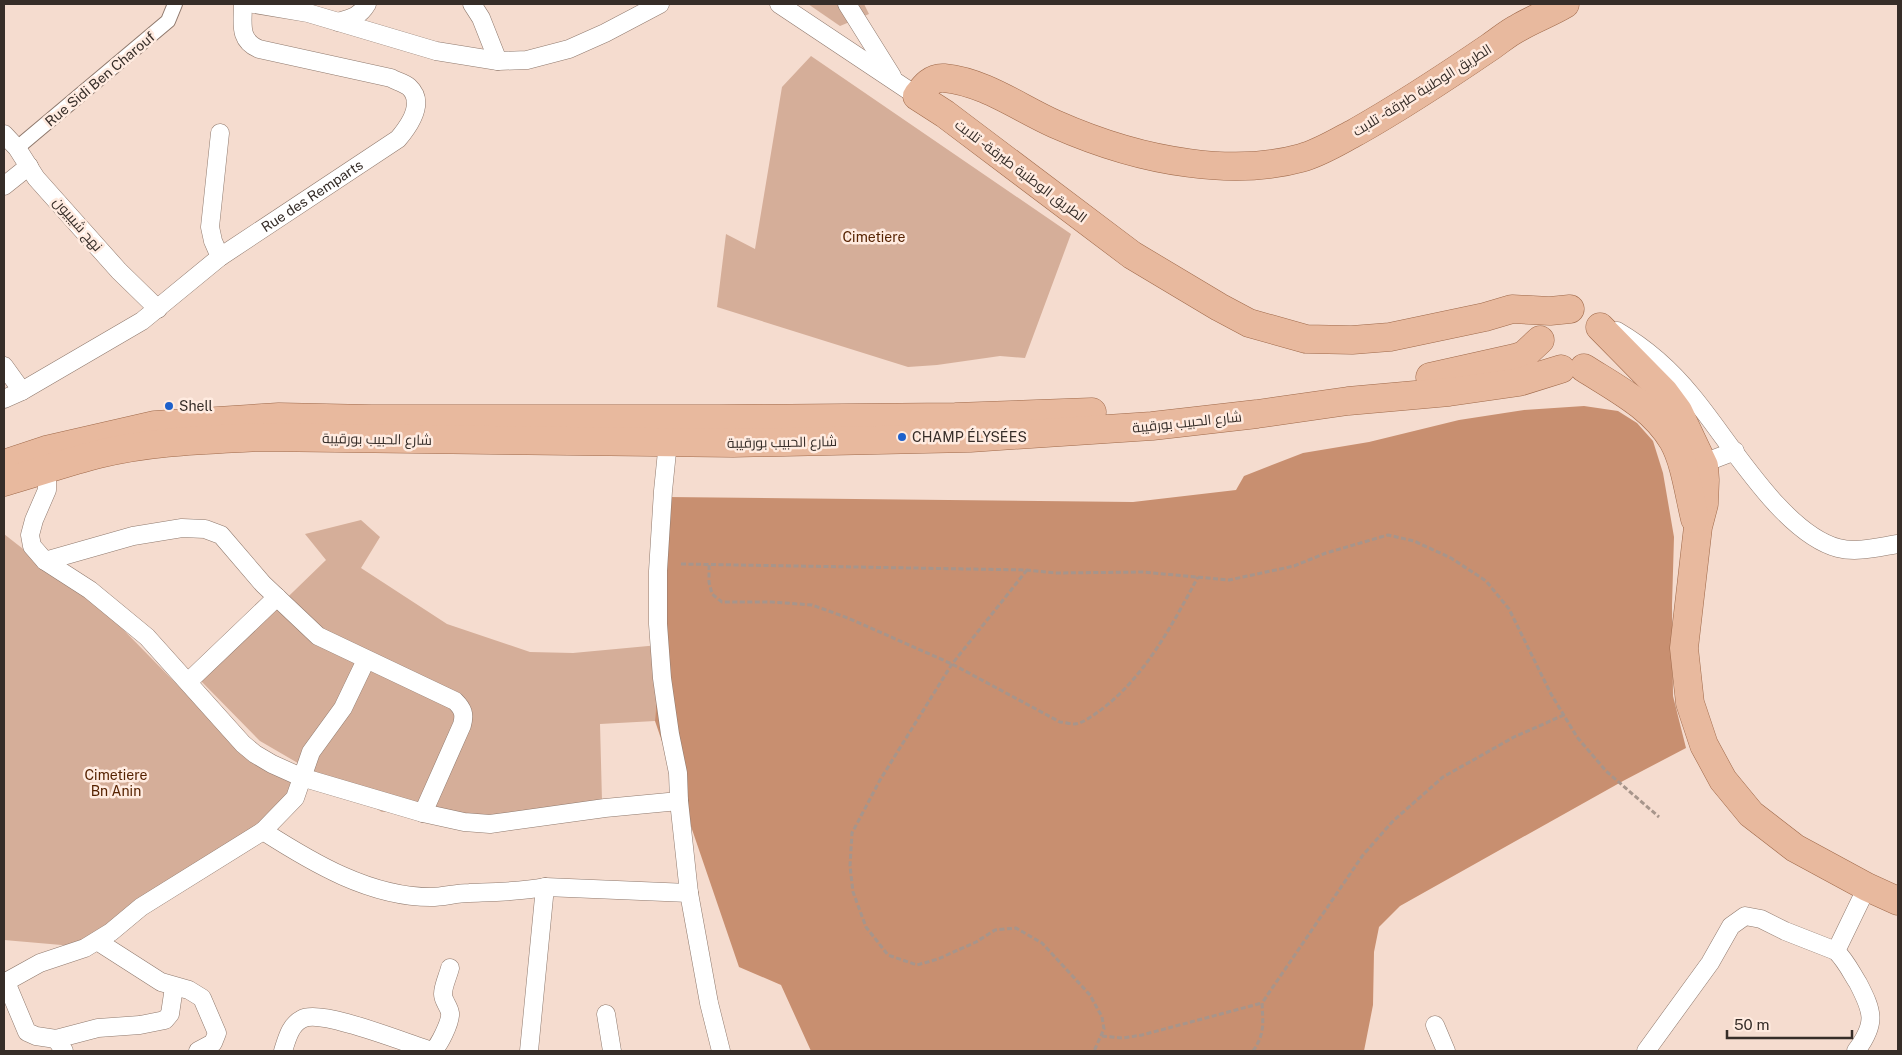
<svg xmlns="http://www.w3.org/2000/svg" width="1902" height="1055" font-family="'Public Sans',Cairo,sans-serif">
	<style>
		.green { fill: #d5ae99 }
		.forest { fill: #c88f70 }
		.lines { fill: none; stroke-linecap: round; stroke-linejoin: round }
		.pedestrian-casing { stroke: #8f796d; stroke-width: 16 }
		.minor-casing { stroke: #8f796d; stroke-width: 19 }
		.primary-casing { stroke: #9f694a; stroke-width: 29 }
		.path { stroke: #a7958b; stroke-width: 3; stroke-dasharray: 5 2.5; stroke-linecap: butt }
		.pedestrian { stroke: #fff; stroke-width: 14 }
		.minor { stroke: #fff; stroke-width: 18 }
		.primary { stroke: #e8b99e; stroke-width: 28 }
		.poi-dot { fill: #1d60cb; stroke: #ffebe0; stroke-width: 2 }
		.labels { text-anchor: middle; stroke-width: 5; stroke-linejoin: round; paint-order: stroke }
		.street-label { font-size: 14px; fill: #362d28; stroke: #ffebe0 }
		.park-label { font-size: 14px; fill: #562200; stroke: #ffebe0 }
		.poi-label { font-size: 14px; fill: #362d28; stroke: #ffebe0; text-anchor: start }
	</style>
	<rect width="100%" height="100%" fill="#f5dccf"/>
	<g class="green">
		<path d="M808,4H864L869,14L840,26Z"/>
		<path d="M811,56L1071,234L1025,358L1000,356L937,365L908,367L717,307L726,234L755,249L782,87Z"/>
		<path d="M361,520L380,537L361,568L447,624L530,652L573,653L659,645L655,721L600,724L602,801L489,819L429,810L382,812L260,741L201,681L326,560L305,534Z"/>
		<path d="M4,534L55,574L108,614L247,756L298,786L269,817L99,932L73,946L4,940Z"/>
	</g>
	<path class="forest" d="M1584,406L1618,411L1637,423L1653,441L1663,473L1674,537L1672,605L1673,696L1686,748L1623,781L1400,906L1379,927L1374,952L1373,1005L1364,1051H811L781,985L739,967L655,721L667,497L1133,502L1236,490L1244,476L1303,453L1369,442L1459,420L1524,410Z"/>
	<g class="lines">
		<g class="pedestrian-casing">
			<path id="pedestrian" d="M17,148L168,21L175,4"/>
		</g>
		<g class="minor-casing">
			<g id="minor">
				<path d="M254,4L308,13L436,51L498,61L527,60L569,49L605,33L660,4"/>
				<path d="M472,4L481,18L498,61"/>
				<path d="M779,4L917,96"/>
				<path d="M847,4L892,76"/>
				<path d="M338,22C352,18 360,16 367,4"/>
				<path d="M4,134L17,148L36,178L119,271L158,309"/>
				<path d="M4,186L29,166"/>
				<path d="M220,257L213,241L210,227L220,133"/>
				<path d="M1617,331C1646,348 1671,370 1692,396C1729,440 1782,533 1838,548C1857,553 1879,547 1898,544"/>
				<path d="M4,366L22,391"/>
				<path id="s1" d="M4,399L22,391L142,321L220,257L398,139C409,126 426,103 409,87C404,83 396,81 391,78L259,49C238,40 243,23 243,4"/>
				<path d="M47,461V490L34,520L30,535L32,546L45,561L90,590L147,637L243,744L255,754L272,764L301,777L423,813L464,822L490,824L605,808L679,801L678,773L670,734L662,678L658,624V571L663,491L669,432"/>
				<path d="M1704,466L1714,459L1735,451"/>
				<path d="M45,561L133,536L182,528L205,529L221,535L263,584L318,636L455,701C463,709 465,714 462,725L423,813"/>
				<path d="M366,660L343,708L311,752L295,798L263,831C313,863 370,897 431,897C444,897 456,893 469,893C494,892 520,892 545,887L689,893L709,1003L721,1051"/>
				<path d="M188,682L277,597"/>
				<path d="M679,801L689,893"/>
				<path d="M97,941L161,982L189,990L202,998L217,1033L213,1043L198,1051"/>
				<path d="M6,982L27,1032L36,1036L56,1039"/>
				<path d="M4,983L40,963L85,948L111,932L141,907L263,831"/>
				<path d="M606,1014L612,1051"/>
				<path d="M1435,1025L1446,1051"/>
				<path d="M64,1051L56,1039L98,1028L140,1025L165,1020L170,1014L174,987"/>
				<path d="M283,1051C287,1039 290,1025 302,1019C321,1008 408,1044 432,1051"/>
				<path d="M432,1051C439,1047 451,1021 450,1013C449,1006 443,1001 443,994C443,986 448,976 450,968"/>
				<path d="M529,1051L545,887"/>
				<path d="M1646,1051L1710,963L1731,926L1745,916L1761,919L1785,931L1836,951"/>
				<path d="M1856,1051C1877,1023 1873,1012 1858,983C1851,972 1846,961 1836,951L1867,887"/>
			</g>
		</g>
		<g class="primary-casing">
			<g id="primary">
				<path d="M1565,4C1550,13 1533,19 1518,28C1508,33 1499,41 1490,47C1446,77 1402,106 1356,132C1339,141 1320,153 1301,158C1265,168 1226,168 1189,163C1142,157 1098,143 1055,124C1019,108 985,82 944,78C931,77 924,87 917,96L945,114L1132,255L1219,307L1249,323L1306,339L1352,340L1390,337L1485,317L1512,309L1550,311L1570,309"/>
				<path d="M1600,327L1664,392L1678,411L1704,466L1705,480L1704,504L1698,527L1684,648L1690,703L1704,745L1723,780L1751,814L1795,848L1867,887L1898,901"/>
				<path d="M1584,368C1617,389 1653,407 1673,441C1685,462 1689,495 1695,519"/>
				<path d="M1430,377L1515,358L1524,355L1540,340"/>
				<path d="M4,464L46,450L155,425L279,417L371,419H719L955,417L1092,412"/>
				<path d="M4,482C36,473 67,462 99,454C151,441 206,440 260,437L733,443L970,438L1152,426L1257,414L1348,401L1449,392L1519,382L1561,369"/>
			</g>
		</g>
		<g class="path">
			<path d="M681,564L1027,570L1057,573L1142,572L1229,580L1294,566L1326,553L1388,535L1414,541L1451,558L1486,581L1509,609L1551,694L1577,737L1606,771L1659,817"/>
			<path d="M709,565V582L712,594L722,602H772L812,605L848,618L952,664L1060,722C1064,722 1070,724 1075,724C1083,723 1092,716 1098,712C1144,679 1172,625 1198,577"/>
			<path d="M1027,570L952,664L880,780L852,833L850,866L853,892L866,927L888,955L917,965L938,959L976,942L995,930L1016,928L1042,943L1090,995L1102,1017L1104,1029L1094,1051"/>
			<path d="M1102,1036L1123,1038L1142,1035L1262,1003"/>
			<path d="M1253,1051C1265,1034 1263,1023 1262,1003L1363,855L1393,821L1443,777L1514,737L1564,715"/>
		</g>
		<use href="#pedestrian" class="pedestrian"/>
		<use href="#minor" class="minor"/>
		<use href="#primary" class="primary"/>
	</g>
	<g class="poi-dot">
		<circle cx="169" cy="406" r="5"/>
		<circle cx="902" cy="437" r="5"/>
	</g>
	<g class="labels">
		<g class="street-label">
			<text transform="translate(100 79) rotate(-40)" y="5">Rue Sidi Ben Charouf</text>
			<text transform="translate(1422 90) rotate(-32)" y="5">الطريق الوطنية طبرقة - تلابت</text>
			<text transform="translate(1021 171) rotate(37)" y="5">الطريق الوطنية طبرقة - تلابت</text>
			<text dy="5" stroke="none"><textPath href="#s1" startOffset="370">Rue des Remparts</textPath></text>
			<text transform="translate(78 224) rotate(49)" y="5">نهج شيبيون</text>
			<text transform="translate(1187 422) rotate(-6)" y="5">شارع الحبيب بورقيبة</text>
			<text transform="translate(377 439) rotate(1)" y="5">شارع الحبيب بورقيبة</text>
			<text transform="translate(782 442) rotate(-1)" y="5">شارع الحبيب بورقيبة</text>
		</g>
		<g class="park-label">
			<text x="874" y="242">Cimetiere</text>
			<text x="116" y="780">Cimetiere<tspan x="116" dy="16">Bn Anin</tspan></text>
		</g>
		<g class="poi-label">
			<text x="179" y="411">Shell</text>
			<text x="912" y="442">CHAMP ÉLYSÉES</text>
		</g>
	</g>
	<rect width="1902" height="1055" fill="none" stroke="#362d28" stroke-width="10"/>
	<path d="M1727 1030v8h125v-8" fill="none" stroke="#362d28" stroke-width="2.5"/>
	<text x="1734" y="1030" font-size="15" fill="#362d28" stroke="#ffebe0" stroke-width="4" paint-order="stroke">50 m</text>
</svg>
